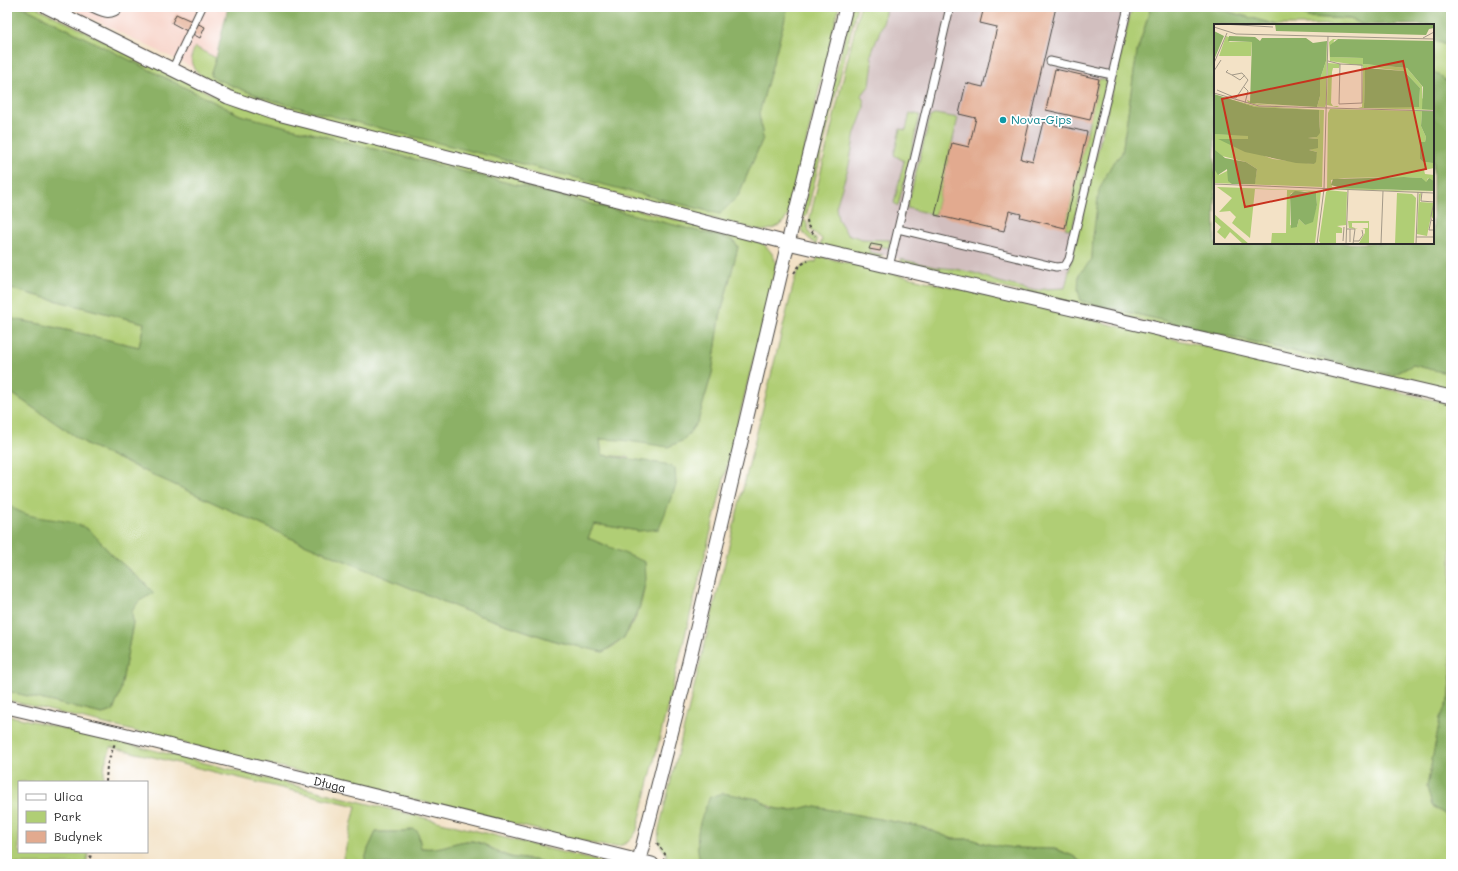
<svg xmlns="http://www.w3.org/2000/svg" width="1458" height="871" font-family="Mali,sans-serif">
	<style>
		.built { fill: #f7d1c6 }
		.industrial { fill: #d2bfbf }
		.green { fill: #b0ce75; stroke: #6e7c50 }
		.forest { fill: #8cb166; stroke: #5c6e48 }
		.building { fill: #e2aa8f }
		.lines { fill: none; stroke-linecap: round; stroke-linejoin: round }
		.lane-casing { stroke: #494642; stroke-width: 9 }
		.street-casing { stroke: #494642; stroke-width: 15 }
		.path { stroke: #494642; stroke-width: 2; stroke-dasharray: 3 3; stroke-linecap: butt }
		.lane { stroke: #fff; stroke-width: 7 }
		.street { stroke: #fff; stroke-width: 13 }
		.culture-dot { fill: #0f9aa8; stroke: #fff; stroke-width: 1.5 }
		.labels { text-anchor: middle; stroke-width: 3.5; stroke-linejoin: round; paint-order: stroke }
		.culture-label { font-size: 12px; fill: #0d838f; stroke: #fff; text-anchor: start }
		.street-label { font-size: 12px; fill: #2b2b2b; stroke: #fff }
		.inset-road { fill: none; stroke: #a39988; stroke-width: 1 }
		.view { fill: #c8321e; fill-opacity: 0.15; stroke: #c8321e; stroke-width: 2 }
		.inset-edge { fill: none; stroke: #2b2b2b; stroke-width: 2 }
	</style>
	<rect width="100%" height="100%" fill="#fff"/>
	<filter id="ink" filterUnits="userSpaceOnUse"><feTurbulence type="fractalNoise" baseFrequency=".025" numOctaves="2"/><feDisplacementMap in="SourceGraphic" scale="8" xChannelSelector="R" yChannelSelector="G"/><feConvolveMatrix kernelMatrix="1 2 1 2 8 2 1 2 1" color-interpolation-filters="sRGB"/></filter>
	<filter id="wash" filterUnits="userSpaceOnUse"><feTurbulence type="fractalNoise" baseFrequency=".012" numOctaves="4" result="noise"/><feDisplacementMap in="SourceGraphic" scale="16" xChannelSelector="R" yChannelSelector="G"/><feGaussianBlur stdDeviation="0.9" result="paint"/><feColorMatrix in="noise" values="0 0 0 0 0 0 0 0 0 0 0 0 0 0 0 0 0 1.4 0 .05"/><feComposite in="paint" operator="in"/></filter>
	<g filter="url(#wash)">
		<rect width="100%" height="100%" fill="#f3e2c6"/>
		<path class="built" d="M68,7H227L210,76Z"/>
		<path class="industrial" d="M872,7H1134L1066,298L844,246L822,215Z"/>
		<g class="green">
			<path d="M23,7H36L219,98L762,243C770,250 776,256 776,268L637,830C628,849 613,848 595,844L7,700V691L102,714L113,711L120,693L133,623L132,611L147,585L111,554L94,535L80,525L32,517L13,509L7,503V390L88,445L297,541L466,611L555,641L603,652C610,648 620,643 624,637C640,617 647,588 645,563L588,538L594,524L639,531L629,457L601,455L600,439L684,440L698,421L712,373L720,317L738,247L733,240L240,115Z"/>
			<path d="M788,7H839L789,213C783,226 775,229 762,231L308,117L231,93L200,78L201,75C190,67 189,59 195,47L216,58L210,76L258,96L720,214L738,196L763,138L759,114Z"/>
			<path d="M852,7H857L806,217L801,216Z"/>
			<path d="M860,7H886L884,20L871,55L873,63L870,85L861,96L864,101V109L855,133L849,165L836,207L838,219L847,234L862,239L890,240L889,248L871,244L869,252L883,255L879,258L820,246L822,239L812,231L809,222Z"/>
			<path d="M1132,7H1151L1137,52L1122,153L1111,166L1097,217L1093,237L1092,260L1079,274L1081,301L1393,375L1413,365L1451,374V394L903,264L900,259L935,267L956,269L978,274L995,281L1036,291L1044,289L1065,288Z"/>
			<path d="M1211,7H1293L1307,17L1350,19L1363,25H1277Z"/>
			<path d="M1433,40L1451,47V90L1445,80L1433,71Z"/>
			<path d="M1099,79L1107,81L1072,230L1065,228Z"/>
			<path d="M910,113L920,115L898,206L894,203L904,161L894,155L900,129L906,130Z"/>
			<path d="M936,114L958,118L935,215L907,208L930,117Z"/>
			<path d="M800,219L806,221L810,234L817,240L816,245L803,233Z"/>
			<path d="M818,256L1451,404V675L1450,696L1440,719L1427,787L1432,806L1451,818V864H1088L1081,862L1073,856L1055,849L1014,848L987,844L971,839H953L922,827L810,806C789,812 777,812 758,799L699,858L713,864H678L665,861L667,854C658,845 657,838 660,825L795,278C799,267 804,263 816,262Z"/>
			<path d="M7,288L144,323L139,347L40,324L7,318Z"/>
			<path d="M7,715L141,747L609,864H547C535,858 524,860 511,857C495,853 483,839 466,841C447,844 442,850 421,848L418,832L413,829L404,832H376L368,849L364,864H342L356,806L111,747L105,763L103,782H19V852H89L86,864H7Z"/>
		</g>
		<g class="forest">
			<path d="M7,7H23L240,115L733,240L738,247L720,317L712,373L698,421L684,440L668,447L621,440L600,439L602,455L665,464L675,468L676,485L659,529L639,531L594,524L588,538L645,562L646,579L639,609L624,638L603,652L555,641L466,611L297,541L88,445L7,390V318L40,324L139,347L144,323L7,288Z"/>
			<path d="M228,7H788L759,114L763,138L738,196L720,214L296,107C266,99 238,89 210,76L216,58Z"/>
			<path d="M1151,7H1211L1277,25H1215V243H1433V71L1445,80L1451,90V374L1413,365L1393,375L1081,301L1078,290L1079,274L1092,259L1093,237L1099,190L1111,166L1122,153L1137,52Z"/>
			<path d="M1293,7H1451V47L1433,40V25H1363L1350,19L1307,17Z"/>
			<path d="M7,503C27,522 55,516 79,525C92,529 102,544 111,554C125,567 141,579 154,593L139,601L132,611L133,623L120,693L113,711L102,714L7,691Z"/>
			<path d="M1451,675V818L1432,806L1427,787L1440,719L1450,696Z"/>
			<path d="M722,793L759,799L771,808L792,811L810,806L922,827L953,839H971L987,844L1014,848L1055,849L1073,856L1081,862L1088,864H713L699,858C695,832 699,822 710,797Z"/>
			<path d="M413,829L418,832L421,848C442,850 449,843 467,841C483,840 495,853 510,857C523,860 535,858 547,864H364L368,849L376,832H404Z"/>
		</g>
		<g id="blocks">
			<g class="building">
				<path d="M984,7H1056L1021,159L1033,162L1043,122L1087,132L1065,228L1020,217L1021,214L1009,211L1004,231L935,215L952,143L969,147L976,118L959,114L966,83L983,87L997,27L980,23Z"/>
				<path d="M176,14L205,27L200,38L172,23Z"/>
				<path d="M1055,69L1099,79L1090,120L1046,110Z"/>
				<path d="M871,244L882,246L880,251L869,249Z"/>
			</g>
		</g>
	</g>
	<g filter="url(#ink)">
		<use href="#blocks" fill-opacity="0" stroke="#494642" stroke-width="1"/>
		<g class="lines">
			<g class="lane-casing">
				<g id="lane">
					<path d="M90,7C103,13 110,18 121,7"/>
					<path d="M1050,61L1112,75"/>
					<path d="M172,70L202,7"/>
					<path d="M898,229L1056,267L1065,266L1069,259L1128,7"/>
					<path d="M889,267L950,7"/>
				</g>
			</g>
			<g class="street-casing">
				<g id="street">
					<path d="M47,7L228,97L274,113L788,243L1451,397"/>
					<path id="s1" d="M7,707L119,733L652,864"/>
					<path d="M638,864L683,687L788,243L846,7"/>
				</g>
			</g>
			<g class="path">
				<path d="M807,220L808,226L815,236"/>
				<path d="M794,273L800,265L808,261"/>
				<path d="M106,782L107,765L115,743"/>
				<path d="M657,843L665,854L664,861"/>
				<path d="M88,864L92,852"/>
			</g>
			<use href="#lane" class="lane"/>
			<use href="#street" class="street"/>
		</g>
	</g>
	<circle class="culture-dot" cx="1003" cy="120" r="4"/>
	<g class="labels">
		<g class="culture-label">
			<text x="1011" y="124">Nova-Gips</text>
		</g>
		<g class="street-label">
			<text dy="4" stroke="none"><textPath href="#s1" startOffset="332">Długa</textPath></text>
		</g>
	</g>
	<g transform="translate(1214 24)">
		<rect width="220" height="220" fill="#f3e2c6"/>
		<path d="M12,12L17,14L15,18H38L37,32H5ZM119,15H124L120,16L117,33L149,34V40L193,44L208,62V74L220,86L144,84L148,83L149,42L116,37L115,18ZM153,43L190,47L206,64L205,83L150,79L151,52ZM113,17L112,80L111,83L45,81L34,79L33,76L43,80L103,83L106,72V55L112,37ZM114,39L126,40L125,44H119L118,48L117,79L119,82H125L123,83L113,81ZM3,72L42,82L110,86L108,163L0,159V145L5,151L15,146L14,157L41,158L43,145L32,138L8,132L0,125V110L34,111V115H5L59,135L100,140L103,128L95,126L101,124L104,115L94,114L103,113L106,103L105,86L41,83ZM116,85L208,87L207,102L212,113L211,118H206V135L209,138L220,139V144L210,146L211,150L220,151V157L214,154L212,159L208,154L190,153L130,154L117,156L118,163L220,168L113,165L114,89ZM3,163L107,167L101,220H57L58,209H72L73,166L41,165L36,214L18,199L22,193L16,187L5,188L18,174ZM90,167L102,169L103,181L99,193L91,201L85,195L83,203L76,201V171L77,169ZM114,166L133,168L132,201L123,202L128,204V209H122V219L127,220H107L105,217L112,168ZM183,169L198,170L202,174L200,220H181ZM207,169L206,178L220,179V196L217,192L213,212L203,210L205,170ZM0,190L35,220H29L16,208L11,215L3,208L7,203L0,197ZM134,197H155V220H140L145,219L151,209V205L148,204H154V199H138V203L144,205L135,204Z" fill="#b0ce75" fill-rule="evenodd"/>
		<path d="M61,0H220V4L215,5L212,11L62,7ZM0,7L10,12L0,36ZM15,12L41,13L46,17L48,14H92L99,19L113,17L112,37L106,55V72L103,83L36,79L38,18L14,17ZM124,15L220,17V86L208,85L209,63L193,44L149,40V34L116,33V21ZM151,44L190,47L206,64L205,83L150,84ZM0,70L41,83L105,86L106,109L103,113L94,114L104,115V124L95,126L103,128L102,138L100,140L82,139L31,128L4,115H34V112L0,110ZM208,87H220L219,139L209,138L206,135V118H211L212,113L207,102ZM0,125L11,134L32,138L43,145L41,160H18L14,157L13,145L4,151L0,145ZM190,153L208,154L212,158L215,154L220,157V167L127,164L117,161L119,155ZM81,167L102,169L103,181L99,198L91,201L85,195L83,203L77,204L76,171Z" fill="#8cb166"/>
		<path class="inset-road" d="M8,0L59,3M0,3L22,10L220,15M209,14L220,8M114,37L126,40L125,80M0,39L13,9M0,47L7,36M18,51L26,56L31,51M30,63L34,67L31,79M3,66L22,74L34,56L28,49L18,51L12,48L14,46M0,69L45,82L220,87M125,80L148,79V41L126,40M0,160L220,169M208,168L207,177L220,178M220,178L217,192V196L220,197M217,196L215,206H220M133,205H141L139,220M202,213H220M129,217L130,203M140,217H145L149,211L148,206M136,218V205M103,220L110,165L114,12M132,220L134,166M167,220L169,167M202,220L204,168"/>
		<path class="view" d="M189,37L212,145L31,183L8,75Z"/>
		<rect width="220" height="220" class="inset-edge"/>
	</g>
	<rect width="1458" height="871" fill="none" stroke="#fff" stroke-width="24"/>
	<rect x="18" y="781" width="130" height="72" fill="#ffffff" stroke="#aaaaaa"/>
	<rect x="26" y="794" width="20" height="6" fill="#ffffff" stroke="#aaaaaa"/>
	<text x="54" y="801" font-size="12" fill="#2b2b2b">Ulica</text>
	<rect x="26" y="811" width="20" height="12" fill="#b0ce75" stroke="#aaaaaa"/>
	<text x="54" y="821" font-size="12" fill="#2b2b2b">Park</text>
	<rect x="26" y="831" width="20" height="12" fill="#e2aa8f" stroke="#aaaaaa"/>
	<text x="54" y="841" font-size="12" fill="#2b2b2b">Budynek</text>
</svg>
